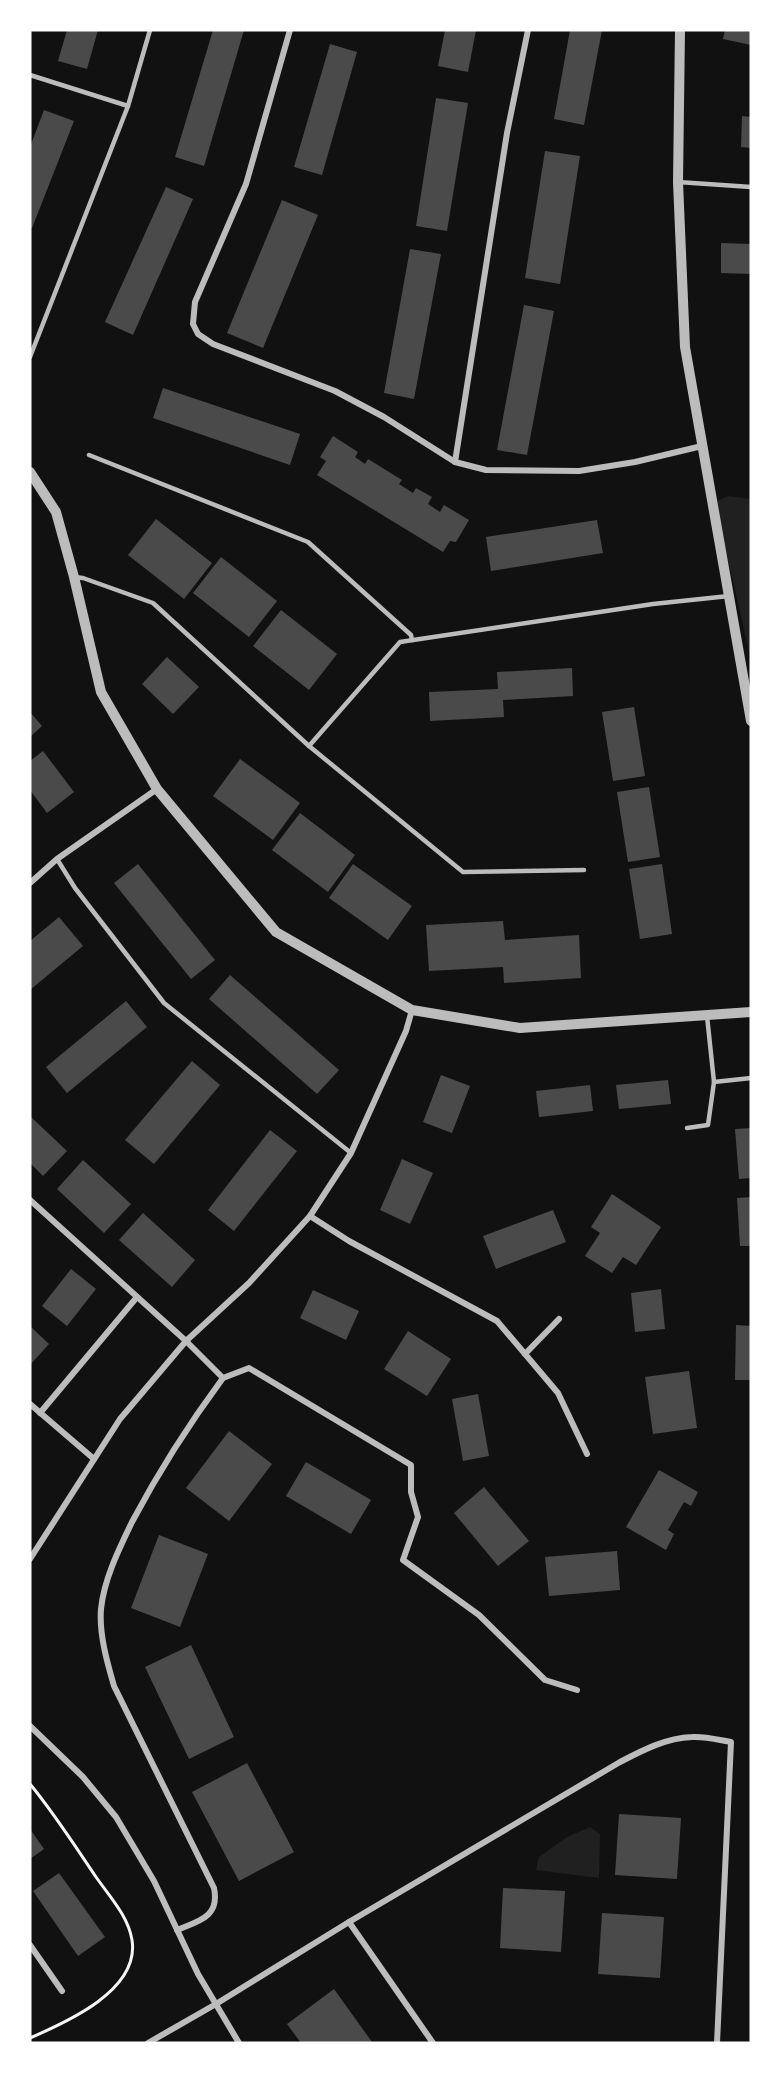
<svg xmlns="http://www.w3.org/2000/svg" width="781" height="2073" font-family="'DejaVu Sans',sans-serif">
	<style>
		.green { fill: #202020 }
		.building { fill: #4a4a4a }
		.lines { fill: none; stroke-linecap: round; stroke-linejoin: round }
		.path { stroke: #f5f5f5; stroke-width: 3 }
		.service { stroke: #bcbcbc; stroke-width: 4.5 }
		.minor { stroke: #bcbcbc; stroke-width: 6 }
		.tertiary { stroke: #bcbcbc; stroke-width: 10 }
	</style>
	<rect width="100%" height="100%" fill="#111"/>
	<g class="green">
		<path d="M728,496L751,499V660L715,502Z"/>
		<path d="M590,1827L600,1834L599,1878L536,1870L539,1857L567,1837Z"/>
	</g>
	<g class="building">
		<path d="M67,30H98L87,69L58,61Z"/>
		<path d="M213,30H244L204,166L175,157Z"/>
		<path d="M445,30H476L468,72L438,66Z"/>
		<path d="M570,30H602L584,125L554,119Z"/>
		<path d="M725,30H751V45L723,39Z"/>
		<path d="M330,44L357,52L322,175L294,167Z"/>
		<path d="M436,98L468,103L447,231L416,226Z"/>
		<path d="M44,110L74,121L32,228H30V147Z"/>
		<path d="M742,116L751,117V148L741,147Z"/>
		<path d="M545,151L580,156L560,284L525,278Z"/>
		<path d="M166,187L193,199L133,335L105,322Z"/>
		<path d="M282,200L318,215L263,348L227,333Z"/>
		<path d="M721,243L751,244V274L721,273Z"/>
		<path d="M410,249L441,254L414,399L384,393Z"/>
		<path d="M524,305L554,311L527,455L497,450Z"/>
		<path d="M163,388L300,434L290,465L153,418Z"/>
		<path d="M333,436L358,452L355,457L365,464L368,459L402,480L399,484L413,493L416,488L432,497L428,504L440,512L444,505L469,520L456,542L450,541L443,552L317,475L326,461L320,457Z"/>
		<path d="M156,519L212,563L184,599L128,555Z"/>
		<path d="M597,520L603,553L491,571L486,537Z"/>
		<path d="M221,557L277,601L249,637L193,593Z"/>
		<path d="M281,610L337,654L309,690L253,646Z"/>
		<path d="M167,657L199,687L173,714L142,684Z"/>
		<path d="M572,668L573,696L503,700L504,717L430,721L429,692L498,689L497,672Z"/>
		<path d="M634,707L645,776L613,781L602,712Z"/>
		<path d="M30,712L42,726L30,737Z"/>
		<path d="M43,751L74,792L47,813L30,790V761Z"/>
		<path d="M240,759L300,803L273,840L213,796Z"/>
		<path d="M649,787L660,857L628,862L617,792Z"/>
		<path d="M300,813L355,855L328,892L272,850Z"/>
		<path d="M138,864L215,960L191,979L114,883Z"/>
		<path d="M353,864L412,906L388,940L329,898Z"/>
		<path d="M662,864L672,934L640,939L629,869Z"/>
		<path d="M59,917L83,946L30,990V941Z"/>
		<path d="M503,921L505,940L579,935L581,978L504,983L503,967L429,971L426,925Z"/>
		<path d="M230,975L339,1070L317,1094L209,999Z"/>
		<path d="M126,1001L147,1027L67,1093L46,1067Z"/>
		<path d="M192,1061L220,1085L154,1164L125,1140Z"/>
		<path d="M441,1075L470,1086L452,1133L423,1122Z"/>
		<path d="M668,1080L671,1104L619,1109L616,1085Z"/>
		<path d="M590,1085L593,1111L539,1117L536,1091Z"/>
		<path d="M30,1116L67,1151L43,1176L30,1163Z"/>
		<path d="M751,1128V1178L739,1179L735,1129Z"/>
		<path d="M270,1130L297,1151L234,1231L208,1210Z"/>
		<path d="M402,1159L433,1173L410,1224L380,1210Z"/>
		<path d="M83,1160L131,1204L104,1233L57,1189Z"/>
		<path d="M612,1194L661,1227L636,1265L623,1257L612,1273L585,1256L600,1233L591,1227Z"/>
		<path d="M751,1197V1246H740L737,1198Z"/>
		<path d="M553,1210L566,1242L496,1269L483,1236Z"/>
		<path d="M143,1213L195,1260L172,1287L119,1240Z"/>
		<path d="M71,1269L96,1289L67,1326L42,1306Z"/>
		<path d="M661,1289L665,1329L635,1332L631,1293Z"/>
		<path d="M313,1290L359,1311L346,1340L300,1318Z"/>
		<path d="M736,1325L751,1326V1380H735Z"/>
		<path d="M30,1326L49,1344L30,1365Z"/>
		<path d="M408,1331L451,1359L427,1396L384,1369Z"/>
		<path d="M689,1371L697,1428L653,1434L645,1377Z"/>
		<path d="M478,1394L489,1456L463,1461L452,1399Z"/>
		<path d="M229,1431L272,1464L229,1521L186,1488Z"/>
		<path d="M306,1462L371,1500L351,1534L286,1496Z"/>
		<path d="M659,1470L698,1492L691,1506L684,1502L668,1530L674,1534L666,1550L626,1527Z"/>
		<path d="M484,1487L529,1541L498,1566L454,1513Z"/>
		<path d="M159,1535L208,1554L180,1627L131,1608Z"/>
		<path d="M617,1551L620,1590L549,1596L545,1557Z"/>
		<path d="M191,1645L234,1737L189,1759L145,1667Z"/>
		<path d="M247,1763L294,1852L239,1881L192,1792Z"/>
		<path d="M619,1814L681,1818L677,1879L615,1875Z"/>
		<path d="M30,1829L44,1849L30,1859Z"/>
		<path d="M59,1873L105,1937L78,1956L33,1891Z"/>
		<path d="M503,1888L565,1891L561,1952L500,1948Z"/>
		<path d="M602,1913L664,1917L660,1978L598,1974Z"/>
		<path d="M334,1989L372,2042L370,2043H301L287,2024Z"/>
	</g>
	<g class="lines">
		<path class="path" d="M30,1784C54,1813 75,1846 96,1877C110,1897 128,1916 132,1940C140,1990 67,2022 30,2038"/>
		<g class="service">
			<path d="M30,75L128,106"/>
			<path d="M678,182L751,187"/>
			<path d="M30,357L128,106L150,30"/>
			<path d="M89,455L308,542L411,635L412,640"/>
			<path d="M74,577L83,578L153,603L309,746L463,872L584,870"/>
			<path d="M309,746L400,642L653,604L729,596"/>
			<path d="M57,859L75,888L164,1003L351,1153"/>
			<path d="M707,1016L714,1082L751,1078"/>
			<path d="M687,1128L708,1125L714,1082"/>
		</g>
		<g class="minor">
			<path d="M290,30L246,184L195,302L193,324L198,334L213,344L335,391L384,417L455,462L486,470L579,471L635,462L702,446"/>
			<path d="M455,462L507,133L528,30"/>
			<path d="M30,883L57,859L157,789"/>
			<path d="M30,1200L186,1341L223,1378L249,1368L411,1465V1492L418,1517L403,1560L479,1615L545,1680L577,1690"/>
			<path d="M310,1216L349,1241L497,1321L558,1393L587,1454"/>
			<path d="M525,1354L559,1319"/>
			<path d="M30,1404L94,1459"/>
			<path d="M40,1413L137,1297"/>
			<path d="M30,1559L120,1419L186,1341L249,1283L310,1216L351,1153L406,1031L412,1010"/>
			<path d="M30,1726L83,1777L116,1817L154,1881L198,1974L239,2043"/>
			<path d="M349,1922L433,2043"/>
			<path d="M177,1930C199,1921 220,1917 214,1888L114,1686C107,1662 99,1634 101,1609C104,1579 119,1549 132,1522C159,1471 189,1424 223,1378"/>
			<path d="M30,1945L62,1991"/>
			<path d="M148,2043L216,2004L349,1922L620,1762C643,1750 666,1738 692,1737C705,1736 719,1740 731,1742L717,2043"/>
		</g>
		<g class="tertiary">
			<path d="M680,30L678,182L685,347L751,721"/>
			<path d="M30,472L56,512L74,577L101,692L157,789L276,932L412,1010L520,1028L751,1012"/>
		</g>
	</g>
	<rect width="781" height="2073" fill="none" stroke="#ffffff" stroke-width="63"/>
</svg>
